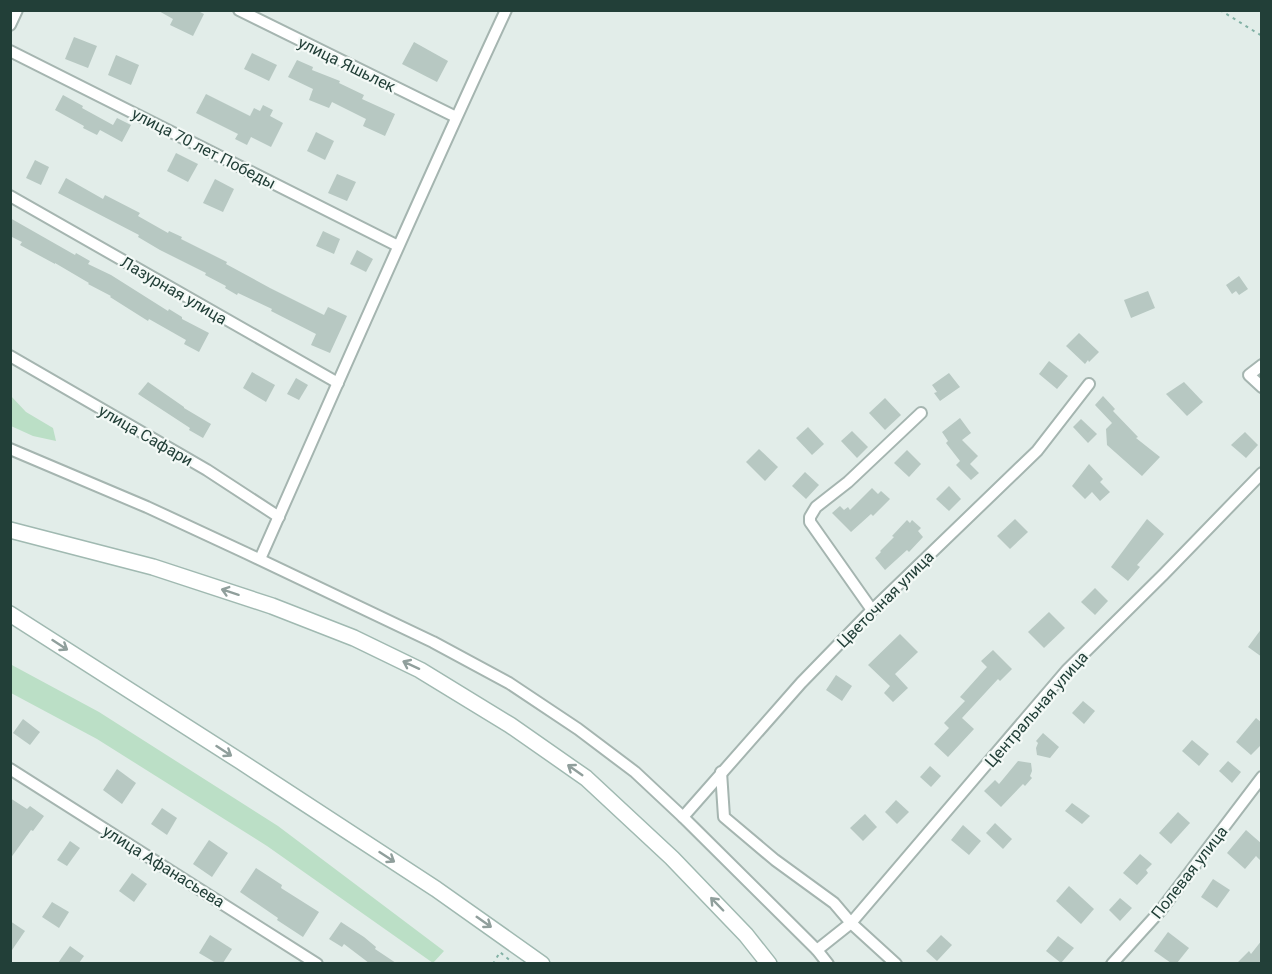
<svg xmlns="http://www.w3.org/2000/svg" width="1272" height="974" font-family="Roboto,sans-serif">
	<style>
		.green { fill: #bbdfc6 }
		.building { fill: #b7c8c2 }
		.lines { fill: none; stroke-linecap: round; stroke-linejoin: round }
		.street-casing { stroke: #a5b5b0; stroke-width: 14 }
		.secondary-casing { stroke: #a0b9b1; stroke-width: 18 }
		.path { stroke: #82b1a5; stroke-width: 2; stroke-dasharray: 3 4.5; stroke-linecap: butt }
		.street { stroke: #fff; stroke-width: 10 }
		.secondary { stroke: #fff; stroke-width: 15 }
		.oneway { stroke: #909f9c }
		.labels { text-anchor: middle; stroke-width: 4.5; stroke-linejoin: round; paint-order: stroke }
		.street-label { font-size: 16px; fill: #223f38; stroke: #f3f9f6 }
	</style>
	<rect width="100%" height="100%" fill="#e2ede9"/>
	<g class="green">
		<path d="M10,395L26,412L53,428L56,441L33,436L11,426Z"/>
		<path d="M10,664L99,712L278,826L444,951L433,963L267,846L97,739L11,693Z"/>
	</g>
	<g class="building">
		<path d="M157,10H196L204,14L193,36L170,25L173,19Z"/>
		<path d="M74,37L97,46L88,68L65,59Z"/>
		<path d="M414,42L448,61L437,82L402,64Z"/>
		<path d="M252,53L277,65L269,81L244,69Z"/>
		<path d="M116,55L139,65L131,85L108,75Z"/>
		<path d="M297,60L313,67L312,70L340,81L339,83L364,95L362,99L395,114L385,136L363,126L366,119L332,102L329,108L309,100L313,89L288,77Z"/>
		<path d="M206,94L250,116L254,108L260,111L263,105L273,110L270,116L283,123L271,147L251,137L247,145L235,139L238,134L196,113Z"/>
		<path d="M63,95L83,106L82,108L113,125L117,118L131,125L122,142L100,130L97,135L83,128L84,126L55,110Z"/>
		<path d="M316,132L334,141L325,160L307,151Z"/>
		<path d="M176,153L198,164L188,182L167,171Z"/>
		<path d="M35,160L49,167L41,185L26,178Z"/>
		<path d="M337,174L356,182L347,201L328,193Z"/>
		<path d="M66,178L103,199L105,195L140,213L138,216L168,233L169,231L182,237L181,239L227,262L226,264L270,288L324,315L328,307L347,316L330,353L311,345L316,334L271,311L272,309L238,293L237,295L225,288L226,286L205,275L206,273L160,250L138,237L139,235L58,193Z"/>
		<path d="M215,179L234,189L223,212L203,203Z"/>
		<path d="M10,218L75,255L76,253L90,261L88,264L111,275L168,311L169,309L182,317V319L209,333L199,352L184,344L186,340L149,319L148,321L110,297L111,296L88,284L89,283L55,263V264L20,245L22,242L10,236Z"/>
		<path d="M323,231L340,239L334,254L316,246Z"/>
		<path d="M357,250L373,259L366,272L350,264Z"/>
		<path d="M1239,276L1248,289L1239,295L1236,291L1232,294L1226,285Z"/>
		<path d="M1148,291L1155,308L1131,318L1124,300Z"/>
		<path d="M1079,333L1099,352L1089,362L1088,360L1085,364L1066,346Z"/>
		<path d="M1049,361L1068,376L1057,389L1039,374Z"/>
		<path d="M252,372L275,385L266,402L243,388Z"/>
		<path d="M949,373L960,387L940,401L934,393L937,392L932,385Z"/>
		<path d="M296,378L308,385L299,400L287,394Z"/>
		<path d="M148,382L184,407V408L211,424L203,438L189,430L190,428L138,394Z"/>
		<path d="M1184,382L1203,402L1187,416L1166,394Z"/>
		<path d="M1103,396L1115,409L1113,411L1138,437L1136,438L1160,457L1142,476L1107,445L1106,429L1112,423L1095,405Z"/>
		<path d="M885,398L901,415L885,430L869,413Z"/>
		<path d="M960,418L971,433L962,440L978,456L970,464L979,473L971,480L956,465L960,461L946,443L948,441L942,432Z"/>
		<path d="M1081,419L1097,434L1088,443L1073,427Z"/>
		<path d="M808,427L824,444L812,455L796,438Z"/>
		<path d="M852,431L868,447L857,458L841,441Z"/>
		<path d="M1245,432L1258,445L1246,458L1231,445Z"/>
		<path d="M759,449L778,467L765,481L746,462Z"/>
		<path d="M907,450L921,464L909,477L894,463Z"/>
		<path d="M1089,464L1103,479L1100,482L1110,492L1100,501L1092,492L1085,499L1072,486Z"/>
		<path d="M805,472L819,485L806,499L792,486Z"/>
		<path d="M949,486L961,499L949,511L936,499Z"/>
		<path d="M872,488L878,494L881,491L890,499L873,516L871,514L851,532L832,513L840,506L844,510L848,507L850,510Z"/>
		<path d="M1015,519L1028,532L1010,549L997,536Z"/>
		<path d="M1147,519L1164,534L1137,565L1140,567L1128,581L1111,567Z"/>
		<path d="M907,520L910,523L912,520L921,528L918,531L923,537L909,552L907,550L885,570L875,558L881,552L880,551L894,537L892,536Z"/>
		<path d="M1095,588L1108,601L1095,615L1081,602Z"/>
		<path d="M1049,612L1065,628L1044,648L1028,632Z"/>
		<path d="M1262,628V657L1248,647Z"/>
		<path d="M900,634L918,652L895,674L908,688L893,702L884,693L890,686L868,665Z"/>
		<path d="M993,650L1012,669L1000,681L998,679L962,718L974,729L948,757L934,744L949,728L944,723L965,701L960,697L987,667L981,661Z"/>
		<path d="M836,675L852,686L842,701L826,690Z"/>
		<path d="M1083,701L1095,711L1084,724L1072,713Z"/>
		<path d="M1256,718L1262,723V744L1251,755L1236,742Z"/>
		<path d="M23,719L40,732L30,745L13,733Z"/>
		<path d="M1043,733L1059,747L1050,758L1037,755L1036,748L1038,743L1036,741Z"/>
		<path d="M1192,740L1209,754L1199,766L1182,751Z"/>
		<path d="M1018,761L1031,763L1032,771L1030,776L1032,778L1025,786L1023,784L1001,807L984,791L995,780L999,784Z"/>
		<path d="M1228,761L1241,772L1232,783L1219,771Z"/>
		<path d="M930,766L941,776L931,787L920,777Z"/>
		<path d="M117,769L136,783L122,804L103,790Z"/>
		<path d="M10,798L27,809L30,806L44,816L33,831L31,830L10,859Z"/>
		<path d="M896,800L909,812L897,824L885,812Z"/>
		<path d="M1072,803L1090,816L1082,824L1065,811Z"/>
		<path d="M162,808L177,818L167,835L151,824Z"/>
		<path d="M1178,812L1190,823L1171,844L1159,833Z"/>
		<path d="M865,814L877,827L863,841L850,828Z"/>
		<path d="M995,823L1012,839L1003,849L986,833Z"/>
		<path d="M963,825L981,841L969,855L951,840Z"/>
		<path d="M1246,830L1262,844V862L1256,856L1245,869L1227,853Z"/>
		<path d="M209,840L228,853L212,877L193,864Z"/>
		<path d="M70,841L80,848L67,866L57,860Z"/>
		<path d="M1140,854L1152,864L1146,870L1148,873L1137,885L1123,873Z"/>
		<path d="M256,868L282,885L281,888L319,912L303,937L277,920L278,918L240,892Z"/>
		<path d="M132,873L147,884L134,902L119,891Z"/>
		<path d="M1213,879L1230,890L1217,908L1201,897Z"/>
		<path d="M1069,886L1094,909L1081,924L1056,901Z"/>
		<path d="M1120,898L1132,908L1120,921L1109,910Z"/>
		<path d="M52,902L69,912L59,928L42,917Z"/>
		<path d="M10,921L25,931L10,953Z"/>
		<path d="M341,922L364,937L376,947L375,949L396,963H369L344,944L342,947L329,939Z"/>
		<path d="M1168,932L1189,948L1177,963H1171L1154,951Z"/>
		<path d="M210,935L232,949L223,963H216L199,953Z"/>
		<path d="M941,935L952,945L937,961L926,951Z"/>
		<path d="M1058,936L1074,948L1061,963L1046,951Z"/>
		<path d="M1262,940V963H1237L1249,951L1251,954Z"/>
		<path d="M70,946L84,956L79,963H58Z"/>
	</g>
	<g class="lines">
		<g class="street-casing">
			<g id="street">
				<path d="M239,10L456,117"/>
				<path d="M10,25L17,10"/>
				<path d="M10,51L398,246"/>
				<path d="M10,196L338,383"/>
				<path d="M10,356L207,470L279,517"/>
				<path d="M1262,365L1249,375L1262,387"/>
				<path d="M10,449L147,507L246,553L433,642L509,683L578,729L635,772L683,817L817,950L828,964"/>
				<path d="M260,559C341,376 421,192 506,10"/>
				<path d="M872,610L810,522V517L816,507L848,482L921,413"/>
				<path d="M10,769L317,964"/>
				<path d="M721,772L724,817L775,860L834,903L851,923L896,964"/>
				<path d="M683,817L801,683L872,610L1037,451L1089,384"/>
				<path d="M817,950L851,923L1067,670L1164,574L1262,473"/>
				<path d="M1112,964L1161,910L1262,777"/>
			</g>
		</g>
		<g class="secondary-casing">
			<g id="secondary">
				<path d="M10,530L153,567L272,606L354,638L420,670L510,725L586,778L672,858L746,935L769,964"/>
				<path d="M10,614L240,761L436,889L542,964"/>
			</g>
		</g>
		<g class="path">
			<path d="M1220,10L1262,36"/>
			<path d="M493,964L500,952L514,964"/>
		</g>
		<use href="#street" class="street"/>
		<use href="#secondary" class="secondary"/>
	</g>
	<defs><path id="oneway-shaft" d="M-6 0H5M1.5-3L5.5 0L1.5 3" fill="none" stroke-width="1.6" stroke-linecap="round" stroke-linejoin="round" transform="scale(1.5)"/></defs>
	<g class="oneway">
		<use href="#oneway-shaft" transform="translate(230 592) rotate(-162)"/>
		<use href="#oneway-shaft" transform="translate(60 645) rotate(33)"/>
		<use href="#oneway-shaft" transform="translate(411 665) rotate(-155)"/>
		<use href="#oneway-shaft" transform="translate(224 751) rotate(33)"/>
		<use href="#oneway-shaft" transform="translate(575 770) rotate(-145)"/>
		<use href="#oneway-shaft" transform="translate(387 857) rotate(33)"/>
		<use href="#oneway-shaft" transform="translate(717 904) rotate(-134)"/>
		<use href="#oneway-shaft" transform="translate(484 922) rotate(35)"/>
	</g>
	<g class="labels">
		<g class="street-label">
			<text transform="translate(347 64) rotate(26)" y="6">улица Яшьлек</text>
			<text transform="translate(204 148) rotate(27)" y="6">улица 70 лет Победы</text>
			<text transform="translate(174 290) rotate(30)" y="6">Лазурная улица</text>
			<text transform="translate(146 435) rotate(30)" y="6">улица Сафари</text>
			<text transform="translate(885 599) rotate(-45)" y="6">Цветочная улица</text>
			<text transform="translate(1036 709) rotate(-49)" y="6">Центральная улица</text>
			<text transform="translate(164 866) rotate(32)" y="6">улица Афанасьева</text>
			<text transform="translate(1189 872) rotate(-52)" y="6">Полевая улица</text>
		</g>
	</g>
	<rect width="1272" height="974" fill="none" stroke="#223f38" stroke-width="24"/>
</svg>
